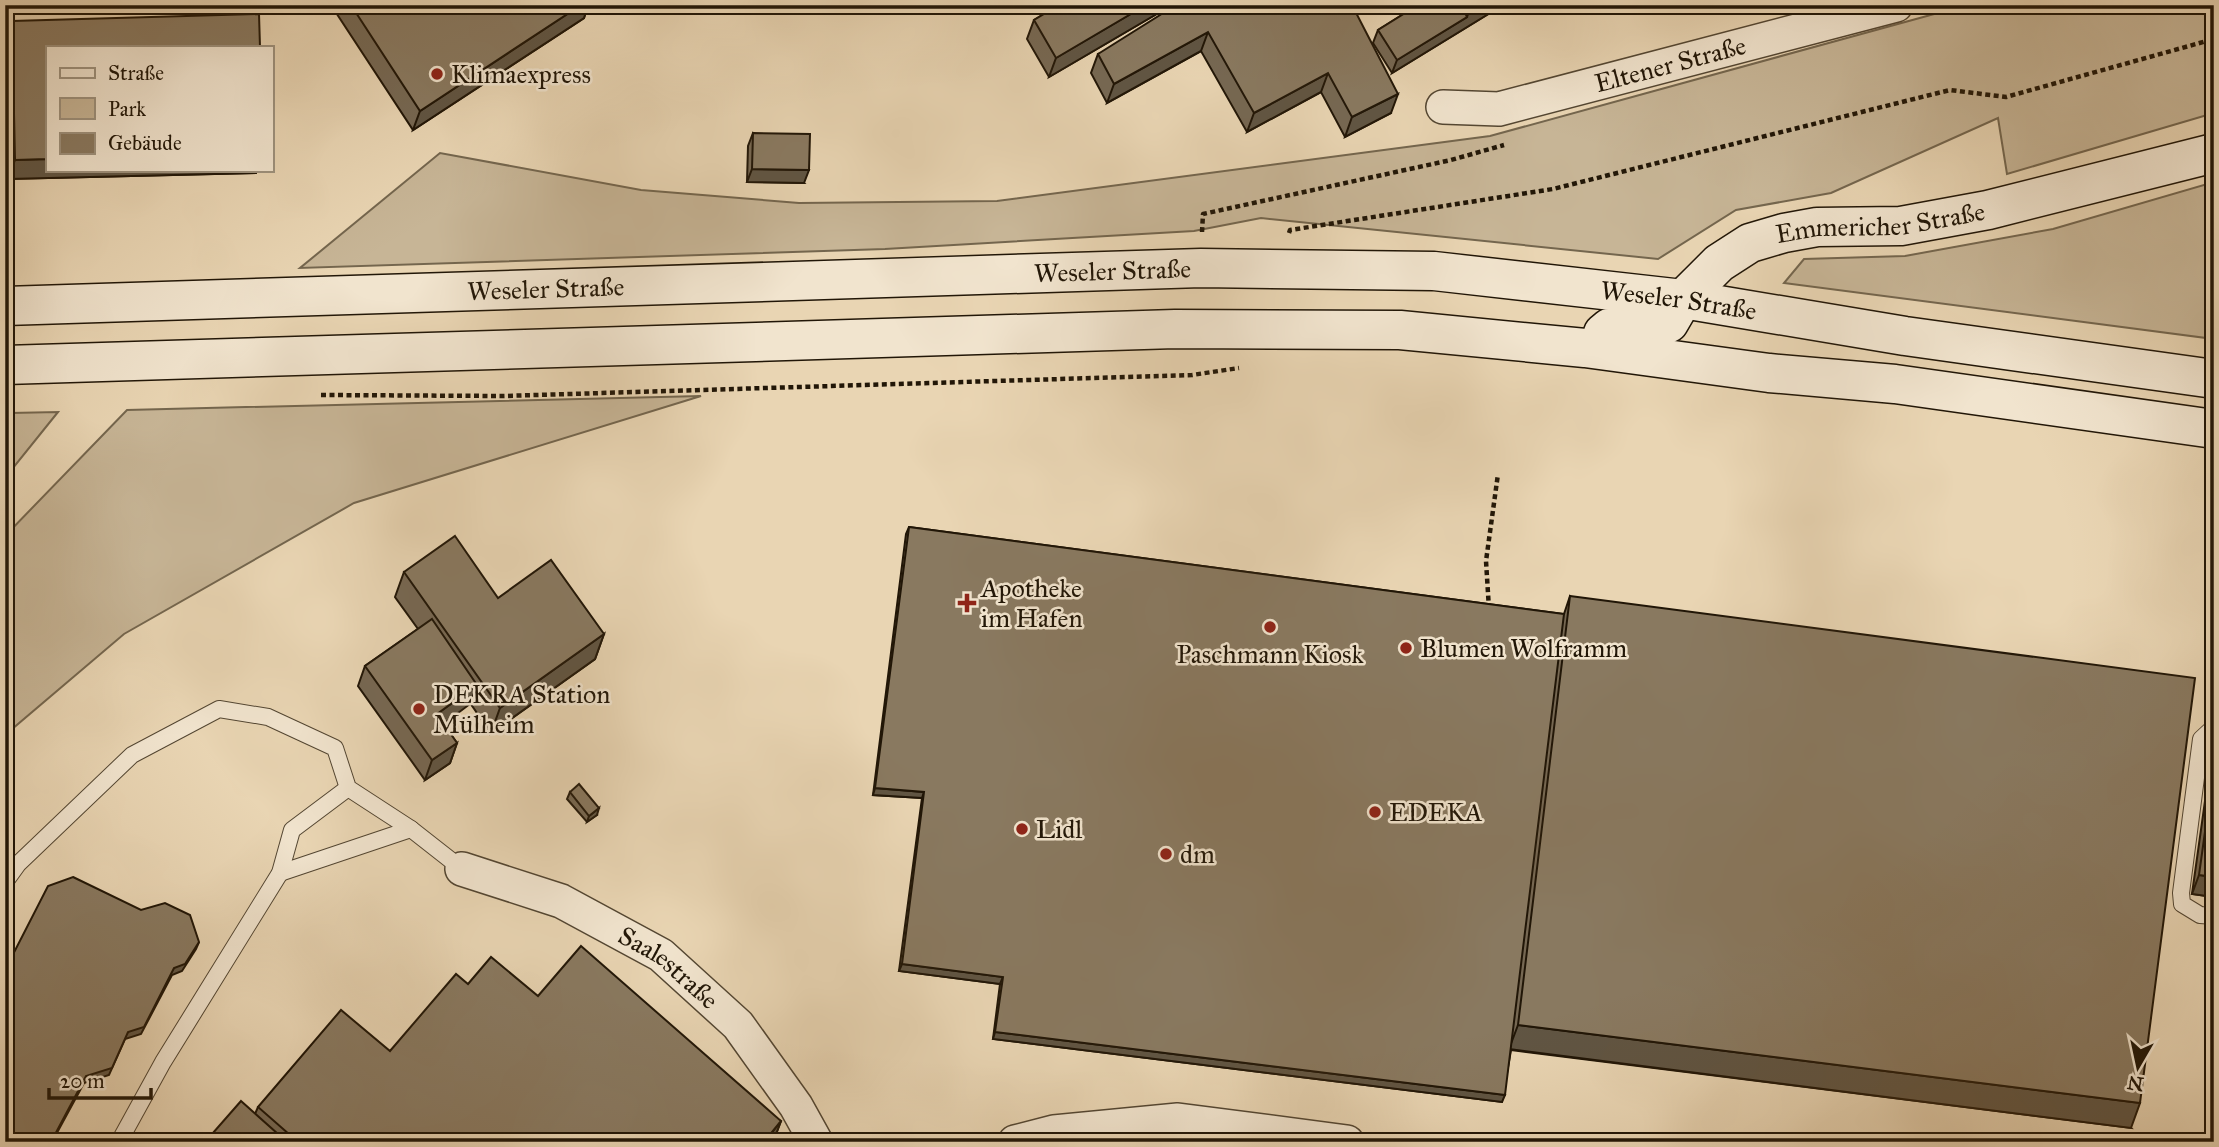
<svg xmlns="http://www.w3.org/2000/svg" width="2219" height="1147" font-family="'IM FELL Great Primer',serif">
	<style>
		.green { fill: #c7b596; stroke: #74664e; stroke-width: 2 }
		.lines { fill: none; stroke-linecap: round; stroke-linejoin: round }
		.service-casing { stroke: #534632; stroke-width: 18 }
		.minor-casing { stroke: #534632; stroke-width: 36 }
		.secondary-casing { stroke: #211607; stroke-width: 41 }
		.path { stroke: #211607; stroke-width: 4.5; stroke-dasharray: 5 3.5; stroke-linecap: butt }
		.service { stroke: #f1e4ce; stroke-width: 16 }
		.minor { stroke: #f1e4ce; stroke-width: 33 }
		.secondary { stroke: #f1e4ce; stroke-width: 38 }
		.wall { fill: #766853; stroke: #211607; stroke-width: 2 }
		.shaded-wall { fill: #605543; stroke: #211607; stroke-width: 2 }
		.building { fill: #897960; stroke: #211607; stroke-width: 2 }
		.poi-dot { fill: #8f2418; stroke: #f1e4ce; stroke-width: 2.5 }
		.labels { text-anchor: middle; stroke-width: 5; stroke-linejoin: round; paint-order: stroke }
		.street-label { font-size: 26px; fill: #211607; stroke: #f1e4ce }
		.poi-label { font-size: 26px; fill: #211607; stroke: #f1e4ce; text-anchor: start }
	</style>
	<rect width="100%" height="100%" fill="#e9d5b3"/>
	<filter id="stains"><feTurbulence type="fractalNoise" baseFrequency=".00286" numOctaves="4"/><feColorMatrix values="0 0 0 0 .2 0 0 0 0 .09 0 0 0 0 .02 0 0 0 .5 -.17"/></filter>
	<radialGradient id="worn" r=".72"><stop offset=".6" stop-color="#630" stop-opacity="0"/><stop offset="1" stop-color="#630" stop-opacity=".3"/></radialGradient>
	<g class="green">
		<path d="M1967,5H2214V113L2007,174L1998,118L1831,193L1736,210L1658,259L1261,218L1194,231L885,249L300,268L440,153L641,190L799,203L997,201L1490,136Z"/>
		<path d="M2214,182V339L1784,283L1804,259L1905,256L2053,229Z"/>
		<path d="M701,396L354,503L124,634L5,735V536L127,410Z"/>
		<path d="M58,412L5,478V418L10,413Z"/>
	</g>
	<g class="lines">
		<g class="service-casing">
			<g id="service">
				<path d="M2214,727L2201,739L2181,893L2182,904L2200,915L2214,916"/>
				<path d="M280,873L411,829"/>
				<path d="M5,882L18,864L132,755L219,709L268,717L335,748L348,788L411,829L462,869"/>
				<path d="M119,1142L163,1062L280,873L292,830L348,788"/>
			</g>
		</g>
		<g class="minor-casing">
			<g id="minor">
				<path id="s1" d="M1443,107L1499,109L1896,5"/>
				<path id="s2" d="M462,869L561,901L661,955L738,1025L796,1106L816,1142"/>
				<path d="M1015,1142L1054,1132L1178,1120L1347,1142"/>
			</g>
		</g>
		<g class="secondary-casing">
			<g id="secondary">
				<path id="s3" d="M5,306L1201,268L1434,271L1683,299L1905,336L2214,379"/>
				<path id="s4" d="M1603,333L1609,328L1648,332L1669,323L1683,299L1719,263L1750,243L1784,233L1817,227L1901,226L1988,210L2214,153"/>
				<path d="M5,365L1175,329L1400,330L1585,348L1769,373L1895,384L2214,429"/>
			</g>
		</g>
		<g class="path">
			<path d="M1202,232L1203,214L1451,160L1504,145"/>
			<path d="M1289,233L1290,230L1553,189L1950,90L2006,97L2214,39"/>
			<path d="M321,395L504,396L1192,375L1239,368"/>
			<path d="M1489,609L1486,561L1498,474"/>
		</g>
		<use href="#service" class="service"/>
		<use href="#minor" class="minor"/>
		<use href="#secondary" class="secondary"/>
	</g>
	<g class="wall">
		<path d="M331,5H588L584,18L413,130Z"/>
		<path d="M1059,5H1172L1049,77L1027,39L1034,20Z"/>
		<path d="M1352,5L1391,113L1345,137L1321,92L1247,132L1201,51L1107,103L1091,73L1098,54Z"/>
		<path d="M1418,5H1503L1392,73L1373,43L1378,30Z"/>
		<path d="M1728,5H1763L1738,12Z"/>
		<path d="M12,21L47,170H257L256,173L8,179L5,40Z"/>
		<path d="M753,133L804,183L747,182L748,146Z"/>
		<path d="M909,527L1564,614L1570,596L2131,1128L1511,1050L1502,1102L993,1039L1000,984L899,971L922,798L873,795L906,534Z"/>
		<path d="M404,572L604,634L595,659L491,733L470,703L443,724L457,743L450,763L425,780L358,686L365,666L418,629L395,597Z"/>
		<path d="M2214,750V897L2192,894L2211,758Z"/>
		<path d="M570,792L597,815L587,822L567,799Z"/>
		<path d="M468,984L538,996L781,1121L773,1142H205L255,1114L258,1107L390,1051Z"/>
	</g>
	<g class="shaded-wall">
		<path d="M581,5H588L584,18L413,130L420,111Z"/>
		<path d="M1146,5H1172L1049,77L1056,58Z"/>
		<path d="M1478,5H1503L1392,73L1397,60L1467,17L1469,11Z"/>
		<path d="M1740,5H1763L1738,12Z"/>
		<path d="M1208,32L1201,51L1107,103L1114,84Z"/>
		<path d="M1328,73L1321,92L1247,132L1254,113Z"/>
		<path d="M1398,94L1391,113L1345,137L1352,117Z"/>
		<path d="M47,159V170H257L256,173L8,179L15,160Z"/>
		<path d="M752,169L809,170L804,183L747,182Z"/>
		<path d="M604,634L595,659L491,733L500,708Z"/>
		<path d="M477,685L470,704L430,734L437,714Z"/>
		<path d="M457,743L450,763L425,780L432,760Z"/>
		<path d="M875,788L924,792L922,798L873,795Z"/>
		<path d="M599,808L597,815L587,822L589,816Z"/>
		<path d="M2199,875L2214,877V897L2192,894Z"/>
		<path d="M199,942L196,949L182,971L172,975L141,1034L125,1039L109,1075L84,1083L52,1142H51L86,1076L128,1032L174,968Z"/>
		<path d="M902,964L1003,977L1000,984L899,971Z"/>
		<path d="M1518,1025L2140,1103L2131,1128L1509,1049Z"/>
		<path d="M995,1032L1505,1095L1502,1102L993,1039Z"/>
		<path d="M781,1121L773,1142H764Z"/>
	</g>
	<g class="building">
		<path d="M351,5H581L420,111Z"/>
		<path d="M1059,5H1146L1056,58L1034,20Z"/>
		<path d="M1176,5H1352L1398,94L1352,117L1328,73L1254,113L1208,32L1114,84L1098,54Z"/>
		<path d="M1418,5H1462L1467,17L1397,60L1378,30Z"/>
		<path d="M1467,5H1478L1469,11Z"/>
		<path d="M259,14L260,47H47V159L15,160L12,21Z"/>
		<path d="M753,133L810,134L809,170L752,169Z"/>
		<path d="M909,527L1564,614L1505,1095L995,1032L1003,977L902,964L924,792L875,788Z"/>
		<path d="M455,536L498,598L551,560L604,634L500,708L404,572Z"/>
		<path d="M1570,596L2195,678L2140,1103L1518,1025Z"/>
		<path d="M432,619L477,685L437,714L457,743L432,760L365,666Z"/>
		<path d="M2214,767V877L2199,875Z"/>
		<path d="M579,784L599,808L589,816L570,792Z"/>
		<path d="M73,877L141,910L165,903L190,915L199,942L185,964L174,968L144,1027L128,1032L112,1068L86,1076L51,1142H5V970L48,886Z"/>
		<path d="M581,946L781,1121L764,1142H298L258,1107L341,1010L390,1051L456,974L468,984L491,957L538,996Z"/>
		<path d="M241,1101L287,1142H205Z"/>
	</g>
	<g class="poi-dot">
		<circle cx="437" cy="74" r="7"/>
		<path d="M963.5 592.5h7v7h7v7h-7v7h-7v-7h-7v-7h7z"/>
		<circle cx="1270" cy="627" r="7"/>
		<circle cx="1406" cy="648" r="7"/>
		<circle cx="419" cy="709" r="7"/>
		<circle cx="1375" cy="812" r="7"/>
		<circle cx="1022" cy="829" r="7"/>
		<circle cx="1166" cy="854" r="7"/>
	</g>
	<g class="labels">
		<g class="street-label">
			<text dy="9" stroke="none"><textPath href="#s1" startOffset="233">Eltener Straße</textPath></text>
			<text dy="9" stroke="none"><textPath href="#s4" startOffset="318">Emmericher Straße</textPath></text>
			<text dy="9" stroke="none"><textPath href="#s3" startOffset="1108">Weseler Straße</textPath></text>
			<text dy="9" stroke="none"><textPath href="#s3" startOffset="541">Weseler Straße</textPath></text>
			<text dy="9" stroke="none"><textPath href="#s3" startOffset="1676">Weseler Straße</textPath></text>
			<text dy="9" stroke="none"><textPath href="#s2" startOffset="231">Saalestraße</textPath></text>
		</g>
		<g class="poi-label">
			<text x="451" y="83">Klimaexpress</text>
			<text x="981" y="597">Apotheke<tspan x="981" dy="30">im Hafen</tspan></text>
			<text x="1420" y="657">Blumen Wolframm</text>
			<text x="1270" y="663" text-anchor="middle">Paschmann Kiosk</text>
			<text x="433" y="703">DEKRA Station<tspan x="433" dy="30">Mülheim</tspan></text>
			<text x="1389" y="821">EDEKA</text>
			<text x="1036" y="838">Lidl</text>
			<text x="1180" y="863">dm</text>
		</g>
	</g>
	<rect width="2219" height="1147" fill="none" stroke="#e9d5b3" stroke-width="28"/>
	<rect x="7" y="7" width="2205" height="1133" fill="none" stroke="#211607" stroke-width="3.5"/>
	<rect x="14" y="14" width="2191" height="1119" fill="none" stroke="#211607" stroke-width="2"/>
	<rect x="46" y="46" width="228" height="126" fill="#f1e4ce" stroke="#9e927e" stroke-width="2"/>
	<rect x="60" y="68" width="35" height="10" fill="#f1e4ce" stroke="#9e927e" stroke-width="2"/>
	<text x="108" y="80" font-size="21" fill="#211607">Straße</text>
	<rect x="60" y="98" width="35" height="21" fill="#c7b596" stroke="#9e927e" stroke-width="2"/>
	<text x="108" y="116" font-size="21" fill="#211607">Park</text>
	<rect x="60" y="133" width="35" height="21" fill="#897960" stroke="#9e927e" stroke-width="2"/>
	<text x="108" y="150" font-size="21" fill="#211607">Gebäude</text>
	<g transform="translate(2138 1067) rotate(189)" stroke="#f1e4ce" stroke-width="5" paint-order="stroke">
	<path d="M0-5L12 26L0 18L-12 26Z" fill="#211607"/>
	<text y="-10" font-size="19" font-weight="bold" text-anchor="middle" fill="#211607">N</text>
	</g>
	<path d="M49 1088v10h102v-10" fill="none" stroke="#211607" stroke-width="3.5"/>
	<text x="60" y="1088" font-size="21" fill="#211607" stroke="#f1e4ce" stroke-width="5" paint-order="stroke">20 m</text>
	<rect width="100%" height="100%" filter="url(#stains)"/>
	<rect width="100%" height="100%" fill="url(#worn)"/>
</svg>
